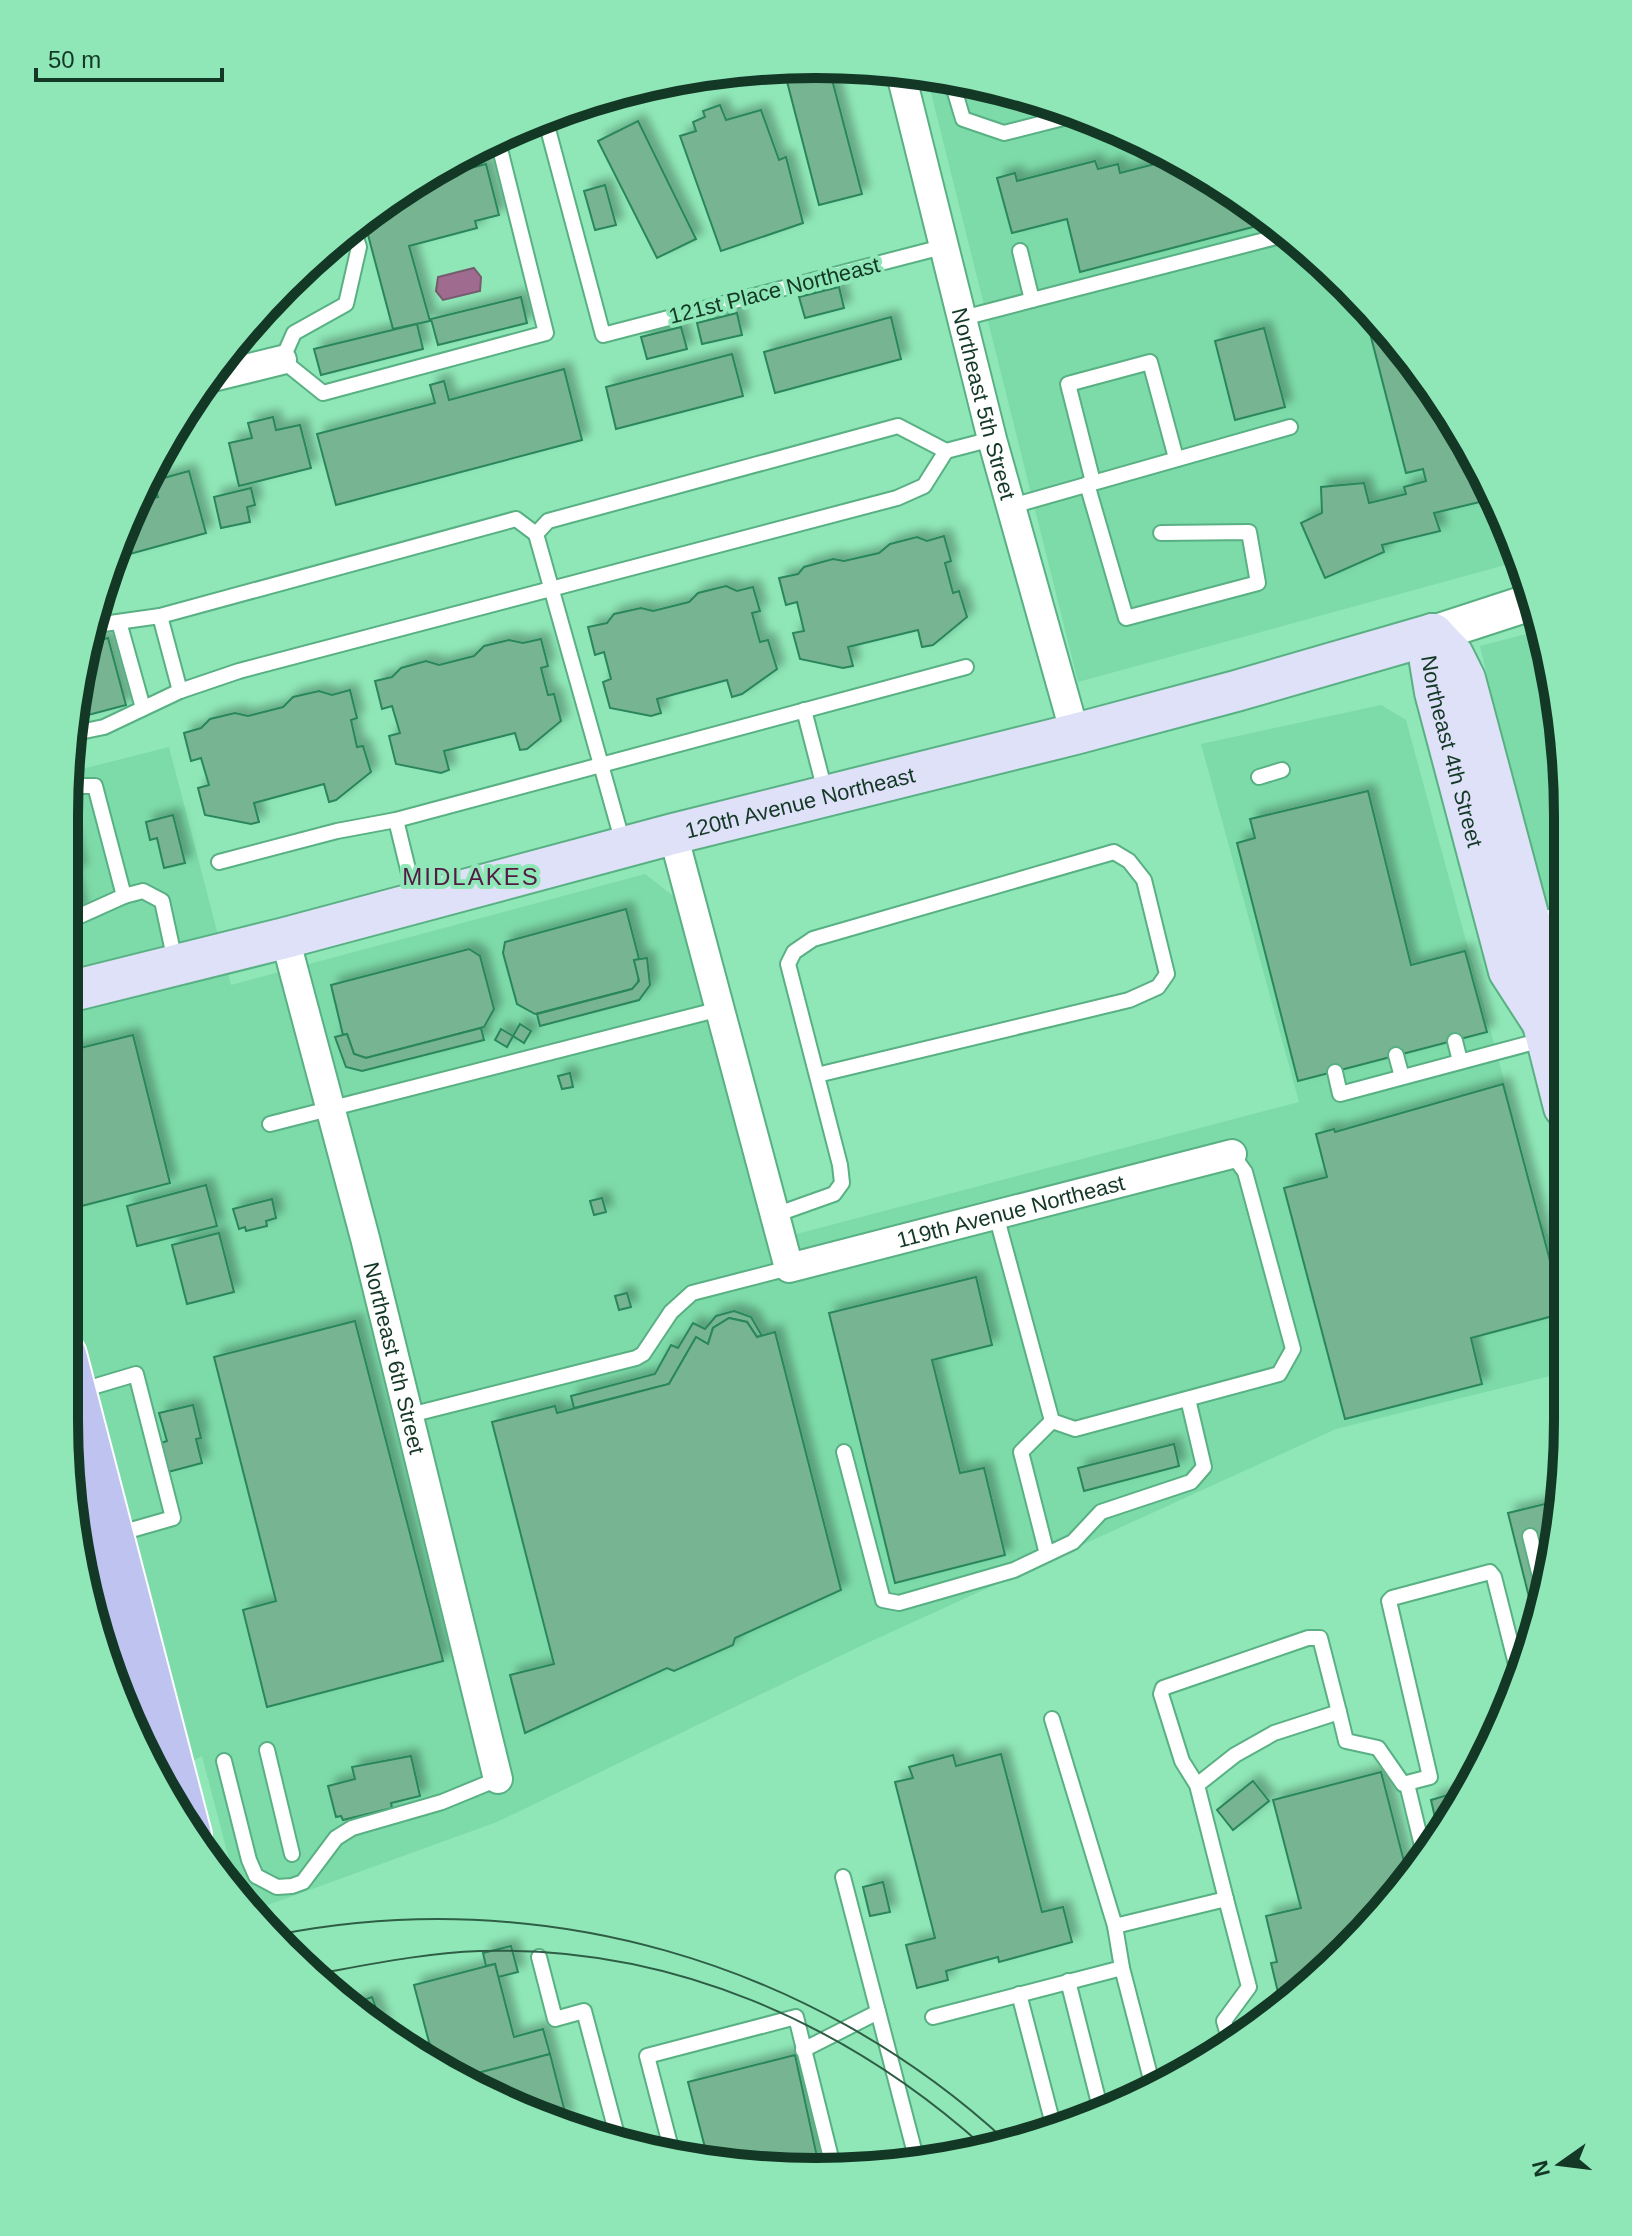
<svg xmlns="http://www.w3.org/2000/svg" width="1632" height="2236" font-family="Arial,sans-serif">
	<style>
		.built { fill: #7ddba9 }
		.water { fill: #9f6b8e; stroke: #755c6e; stroke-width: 2 }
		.building { fill: #77b592; stroke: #2a865b; stroke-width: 2; filter: url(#shadow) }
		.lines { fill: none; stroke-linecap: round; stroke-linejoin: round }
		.service-casing { stroke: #58b083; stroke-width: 18 }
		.minor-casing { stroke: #58b083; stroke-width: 32 }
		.tertiary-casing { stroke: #58b083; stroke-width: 40 }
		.secondary-casing { stroke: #58b083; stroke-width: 44 }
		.primary-casing { stroke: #fff; stroke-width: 48 }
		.service { stroke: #fff; stroke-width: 14 }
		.minor { stroke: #fff; stroke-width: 28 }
		.tertiary { stroke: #fff; stroke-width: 36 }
		.secondary { stroke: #dfe1f8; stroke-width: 40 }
		.primary { stroke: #bec3f0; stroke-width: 44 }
		.tram { stroke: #2e5e45; stroke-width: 2 }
		.labels { text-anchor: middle; stroke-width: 8; stroke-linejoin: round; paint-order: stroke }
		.street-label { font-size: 22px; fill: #133825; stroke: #8fe7b7 }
		.neighbourhood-label { font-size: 24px; letter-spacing: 2px; fill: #521a44; stroke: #8fe7b7 }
		.rim { fill: none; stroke: #133825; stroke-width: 10 }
	</style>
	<defs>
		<filter id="shadow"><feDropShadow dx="7" dy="-7" stdDeviation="4" flood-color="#0004"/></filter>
	</defs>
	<rect width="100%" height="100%" fill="#8fe7b7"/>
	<g class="built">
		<path d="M926,73L1057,104L1192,165L1311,250L1412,358L1511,528L1520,561L1078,682Z"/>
		<path d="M1538,631L1561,717L1563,989L1480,646Z"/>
		<path d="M1381,705L1406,720L1501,1069L1537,1213L1565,1271L1566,1372L1336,1429L865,1644L497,1822L254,1910L237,1890L202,1756L163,1777L90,1615L64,1420V816L70,772L169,747L231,985L645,874L681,902L766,1242L1299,1102L1201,744Z"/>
	</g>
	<path class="water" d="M474,268L481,277L480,291L443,300L436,291L438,277Z"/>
	<g class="building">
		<path d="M783,66L829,68L862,194L819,205Z"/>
		<path d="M984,87L1014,94L988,100Z"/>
		<path d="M720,105L726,120L761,110L779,160L786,157L803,223L721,251L680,136L696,131L693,122L705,117L703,111Z"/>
		<path d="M638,121L696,239L657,258L598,141Z"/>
		<path d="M1178,158L1192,165L1272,222L1080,272L1067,219L1012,233L997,178L1015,173L1017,181L1095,161L1098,169L1118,164L1120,173Z"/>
		<path d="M486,164L499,215L475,221L477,228L409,246L430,321L393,329L363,216L407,189L457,176L456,172Z"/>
		<path d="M605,185L616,225L595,230L584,191Z"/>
		<path d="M839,287L844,308L805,318L799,297Z"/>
		<path d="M521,297L527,323L438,345L431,319Z"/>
		<path d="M1363,306L1412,358L1481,477L1488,500L1434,513L1440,531L1382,545L1384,552L1325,578L1301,523L1322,513L1321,487L1364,483L1369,503L1406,494L1404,487L1426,481L1423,469L1406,473Z"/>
		<path d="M737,313L742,335L702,344L697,323Z"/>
		<path d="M891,317L901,359L775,393L764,352Z"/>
		<path d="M417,324L423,349L321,375L314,349Z"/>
		<path d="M681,327L687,349L647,359L641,337Z"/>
		<path d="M1264,328L1285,407L1235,420L1215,341Z"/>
		<path d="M732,354L743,396L616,429L606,387Z"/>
		<path d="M564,369L582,440L336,505L317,434L435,403L430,385L444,381L449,400Z"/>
		<path d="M273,417L276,430L300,425L311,468L239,486L229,443L252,438L248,423Z"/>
		<path d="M189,471L206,533L119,557L145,500L158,497L153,481Z"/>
		<path d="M251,488L255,505L247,507L250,522L221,528L214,497Z"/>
		<path d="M944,536L951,561L945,563L953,593L959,591L967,617L933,645L922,647L918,630L848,647L853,666L843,668L800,659L793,633L804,631L797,602L786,605L779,578L798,574L804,567L833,559L844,561L879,553L890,544L917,537L927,541Z"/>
		<path d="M726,586L737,591L753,587L760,611L752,613L760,642L768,640L777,669L742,694L732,697L727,680L657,699L661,713L651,716L610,708L603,682L611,679L604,652L595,655L588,627L607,623L614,614L641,608L653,611L689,602L698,593Z"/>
		<path d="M108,638L126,705L77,718L87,643Z"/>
		<path d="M541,639L548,666L541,668L548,695L554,694L561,721L527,749L520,750L515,733L444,751L449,770L441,773L396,764L389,736L400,733L392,706L382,709L375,681L392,677L401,668L426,661L439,665L474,656L484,646L509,640L523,643Z"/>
		<path d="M350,690L357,718L351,720L357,747L363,746L371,772L336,800L329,802L324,784L254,803L259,822L251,824L205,815L198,788L209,785L201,758L191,761L184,733L201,728L210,719L235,713L248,716L283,707L293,697L319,691L332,695Z"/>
		<path d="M1368,791L1411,965L1465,951L1487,1032L1298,1081L1237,843L1255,838L1250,819Z"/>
		<path d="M173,815L185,863L164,868L157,838L150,840L146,822Z"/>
		<path d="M70,832L80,871L64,875V834Z"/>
		<path d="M71,873L80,912L64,916V875Z"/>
		<path d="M626,909L639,959L634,960L639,977L637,986L632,989L535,1014L517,1004L503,953L505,942Z"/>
		<path d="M469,949L480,956L494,1009L484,1027L366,1058L354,1054L347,1034L343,1035L331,985Z"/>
		<path d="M647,958L650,985L639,1000L540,1026L537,1014L632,989L639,981L634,960Z"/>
		<path d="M520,1024L531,1031L524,1043L513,1036Z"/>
		<path d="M481,1028L484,1040L362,1071L346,1067L335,1037L347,1034L354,1054L366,1058Z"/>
		<path d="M501,1029L513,1036L507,1047L495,1040Z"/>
		<path d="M133,1035L170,1183L74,1208L64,1169V1052Z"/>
		<path d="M570,1073L573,1087L562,1089L558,1076Z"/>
		<path d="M1503,1084L1564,1313L1471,1338L1482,1384L1345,1419L1284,1188L1327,1177L1316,1134L1334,1129L1335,1132Z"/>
		<path d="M206,1185L217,1226L137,1246L127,1206Z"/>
		<path d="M602,1198L606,1212L594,1215L590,1201Z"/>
		<path d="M272,1199L276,1218L266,1221L267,1226L246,1231L245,1227L239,1229L233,1209Z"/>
		<path d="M219,1233L234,1292L187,1304L172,1245Z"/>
		<path d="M976,1277L992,1345L932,1360L960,1473L984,1468L1005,1555L895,1583L829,1313Z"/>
		<path d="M627,1293L631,1307L619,1310L615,1296Z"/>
		<path d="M734,1311L751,1317L762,1336L757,1337L747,1322L729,1318L713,1328L708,1344L696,1337L669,1384L574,1408L571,1396L655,1374L671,1345L678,1348L693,1323L705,1329L716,1316Z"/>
		<path d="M729,1318L747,1322L757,1337L775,1332L841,1590L735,1638L733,1645L674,1671L667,1668L525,1733L510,1675L554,1664L492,1422L555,1406L557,1413L669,1384L696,1337L708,1344L713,1328Z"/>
		<path d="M355,1321L443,1661L267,1707L243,1610L276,1601L214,1357Z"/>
		<path d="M193,1405L201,1438L196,1439L202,1463L168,1472L161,1443L167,1441L159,1413Z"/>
		<path d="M1174,1444L1179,1466L1084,1491L1078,1468Z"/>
		<path d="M1561,1500L1542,1615L1537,1629L1508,1513Z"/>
		<path d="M1001,1754L1042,1912L1063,1907L1072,1942L999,1962L998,1957L946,1971L948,1980L917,1988L906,1945L935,1938L895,1782L913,1778L909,1767L953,1755L956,1766Z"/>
		<path d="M411,1756L420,1796L391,1803L392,1808L343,1820L341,1816L336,1817L328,1786L355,1779L352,1767Z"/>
		<path d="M1381,1772L1409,1881L1282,2009L1271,1963L1277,1962L1266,1916L1301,1908L1273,1800Z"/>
		<path d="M1253,1781L1269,1801L1233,1830L1217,1810Z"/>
		<path d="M1468,1789L1439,1835L1431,1800Z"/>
		<path d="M883,1882L890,1912L870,1916L863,1887Z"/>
		<path d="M511,1946L518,1972L498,1977L495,1964L486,1966L483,1953Z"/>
		<path d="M495,1964L514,2037L543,2029L550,2054L459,2078L434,2061L414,1985Z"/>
		<path d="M372,1997L383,2027L349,2005Z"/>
		<path d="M550,2054L567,2120L484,2095L459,2078Z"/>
		<path d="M795,2055L819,2166L717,2165L709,2163L688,2082Z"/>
	</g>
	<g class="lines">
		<g class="service-casing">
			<g id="service">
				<path d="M951,79L963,119L1004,133L1079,114"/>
				<path d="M904,81L930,74"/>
				<path d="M545,118L603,335L946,246"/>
				<path d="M352,226L359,247L346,304L294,333L282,360L323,393L546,333L497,137"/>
				<path d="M1032,300L1288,234"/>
				<path d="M963,318L1032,300L1020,251"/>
				<path d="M1093,482L1068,384L1150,362L1176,458"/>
				<path d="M1087,484L1126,618L1258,583L1249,532L1161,533"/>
				<path d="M1012,506L1290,427"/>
				<path d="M160,616L180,691"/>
				<path d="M119,622L143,708"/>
				<path d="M89,626L160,616L516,519L536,534"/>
				<path d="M804,710L826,795"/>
				<path d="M75,733L104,727L180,691L239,671L897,498L924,486L946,451"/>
				<path d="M1259,777L1282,770"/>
				<path d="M68,786H95L124,896L143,891L162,901L175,961"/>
				<path d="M396,820L416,902"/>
				<path d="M623,843L536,534L548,521L898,426L946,451L992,439"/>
				<path d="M219,862L337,831L396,820L966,667"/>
				<path d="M1531,921L1563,914"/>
				<path d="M64,923L124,896"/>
				<path d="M1455,1041L1460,1061"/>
				<path d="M1396,1055L1402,1077"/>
				<path d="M1335,1072L1340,1094L1546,1039"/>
				<path d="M270,1124L720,1009"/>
				<path d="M775,1215L834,1194L842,1183L840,1165L788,964L794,952L813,939L1114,852L1129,861L1144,880L1167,974L1158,987L1129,1000L817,1075"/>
				<path d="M996,1215L1052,1421L1075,1429L1279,1374L1293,1349L1245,1172L1232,1154"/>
				<path d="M79,1391L136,1374L173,1518L117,1534"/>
				<path d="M410,1415L636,1358L643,1354L671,1312L692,1293L789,1268"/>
				<path d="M844,1452L883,1600L899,1603L1014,1570L1073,1542L1101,1512L1191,1482L1204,1467L1188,1399"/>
				<path d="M1530,1536L1545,1597"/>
				<path d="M1047,1554L1021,1452L1052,1421"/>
				<path d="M1339,1712L1346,1741L1378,1748L1403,1784L1430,1777L1389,1601L1392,1598L1490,1572L1494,1577L1519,1676"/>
				<path d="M1052,1719L1115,1926L1226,1899L1249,1987L1224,2021L1230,2042"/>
				<path d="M267,1750L292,1854"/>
				<path d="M224,1761L249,1860L256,1876L277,1887L292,1886L303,1882L336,1838L352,1828L442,1802L498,1779"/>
				<path d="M1407,1784L1425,1858"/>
				<path d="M1197,1785L1235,1755L1274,1733L1339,1712L1320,1638H1308L1163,1688L1161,1694L1182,1761L1197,1785L1226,1899"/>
				<path d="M843,1877L918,2165"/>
				<path d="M539,1957L555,2019L584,2011L617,2135"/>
				<path d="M1122,1968L1153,2087"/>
				<path d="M1068,1981L1102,2115"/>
				<path d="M1019,1994L1054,2128"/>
				<path d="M933,2017L1122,1968L1115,1926"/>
				<path d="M803,2050L878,2012"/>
				<path d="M672,2152L647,2056L796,2017L833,2166"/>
			</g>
		</g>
		<g class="minor-casing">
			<g id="minor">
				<path id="s1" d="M900,70L992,439L1075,734"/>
				<path d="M209,378L282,360"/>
				<path id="s2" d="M673,834L789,1268L1232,1154"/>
				<path id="s3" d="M285,938L365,1238L498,1779"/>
			</g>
		</g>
		<g class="tertiary-casing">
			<path id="tertiary" d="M1433,634L1531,602"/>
		</g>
		<g class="secondary-casing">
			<g id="secondary">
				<path d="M1433,634L1453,655L1465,679L1530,922L1540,963L1543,1024L1564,1107"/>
				<path id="s4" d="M1433,634L1430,662L1435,692L1509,971L1542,1022"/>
				<path id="s5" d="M64,993L285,938L673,834L1075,734L1236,691L1433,634"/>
			</g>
		</g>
		<g class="primary-casing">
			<path id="primary" d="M64,1355L189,1835"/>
		</g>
		<use href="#service" class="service"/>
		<use href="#minor" class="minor"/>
		<use href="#tertiary" class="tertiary"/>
		<use href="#secondary" class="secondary"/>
		<use href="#primary" class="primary"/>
		<g class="tram">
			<path d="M276,1935C538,1883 810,1960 1006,2141"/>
			<path d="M311,1975C367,1965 423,1953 480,1951C669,1945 845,2022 984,2147"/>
		</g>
	</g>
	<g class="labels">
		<g class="street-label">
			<text transform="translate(774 290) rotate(-14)" y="8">121st Place Northeast</text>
			<text dy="8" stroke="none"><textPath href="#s1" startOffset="344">Northeast 5th Street</textPath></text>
			<text dy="8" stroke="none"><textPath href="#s4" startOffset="120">Northeast 4th Street</textPath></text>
			<text dy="8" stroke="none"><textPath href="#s5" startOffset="760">120th Avenue Northeast</textPath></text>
			<text dy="8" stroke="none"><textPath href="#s2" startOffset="678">119th Avenue Northeast</textPath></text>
			<text dy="8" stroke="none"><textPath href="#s3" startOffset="434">Northeast 6th Street</textPath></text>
		</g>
		<g class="neighbourhood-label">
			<text x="471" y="885">MIDLAKES</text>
		</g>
	</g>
	<path d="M0 0H1632V2236H0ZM816 78H816A738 738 0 0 1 1554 816V1420A738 738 0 0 1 816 2158H816A738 738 0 0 1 78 1420V816A738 738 0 0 1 816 78Z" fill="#8fe7b7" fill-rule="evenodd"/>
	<path class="rim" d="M816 78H816A738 738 0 0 1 1554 816V1420A738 738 0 0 1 816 2158H816A738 738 0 0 1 78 1420V816A738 738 0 0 1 816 78Z"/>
	<g transform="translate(1560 2164) rotate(256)" stroke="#8fe7b7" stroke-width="6" paint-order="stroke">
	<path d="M0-6L14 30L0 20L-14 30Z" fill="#133825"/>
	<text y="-12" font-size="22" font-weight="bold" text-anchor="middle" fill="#133825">N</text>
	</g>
	<path d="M36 68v12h186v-12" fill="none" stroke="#133825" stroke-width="4"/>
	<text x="48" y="68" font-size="24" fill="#133825" stroke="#8fe7b7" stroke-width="6" paint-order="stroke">50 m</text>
</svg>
